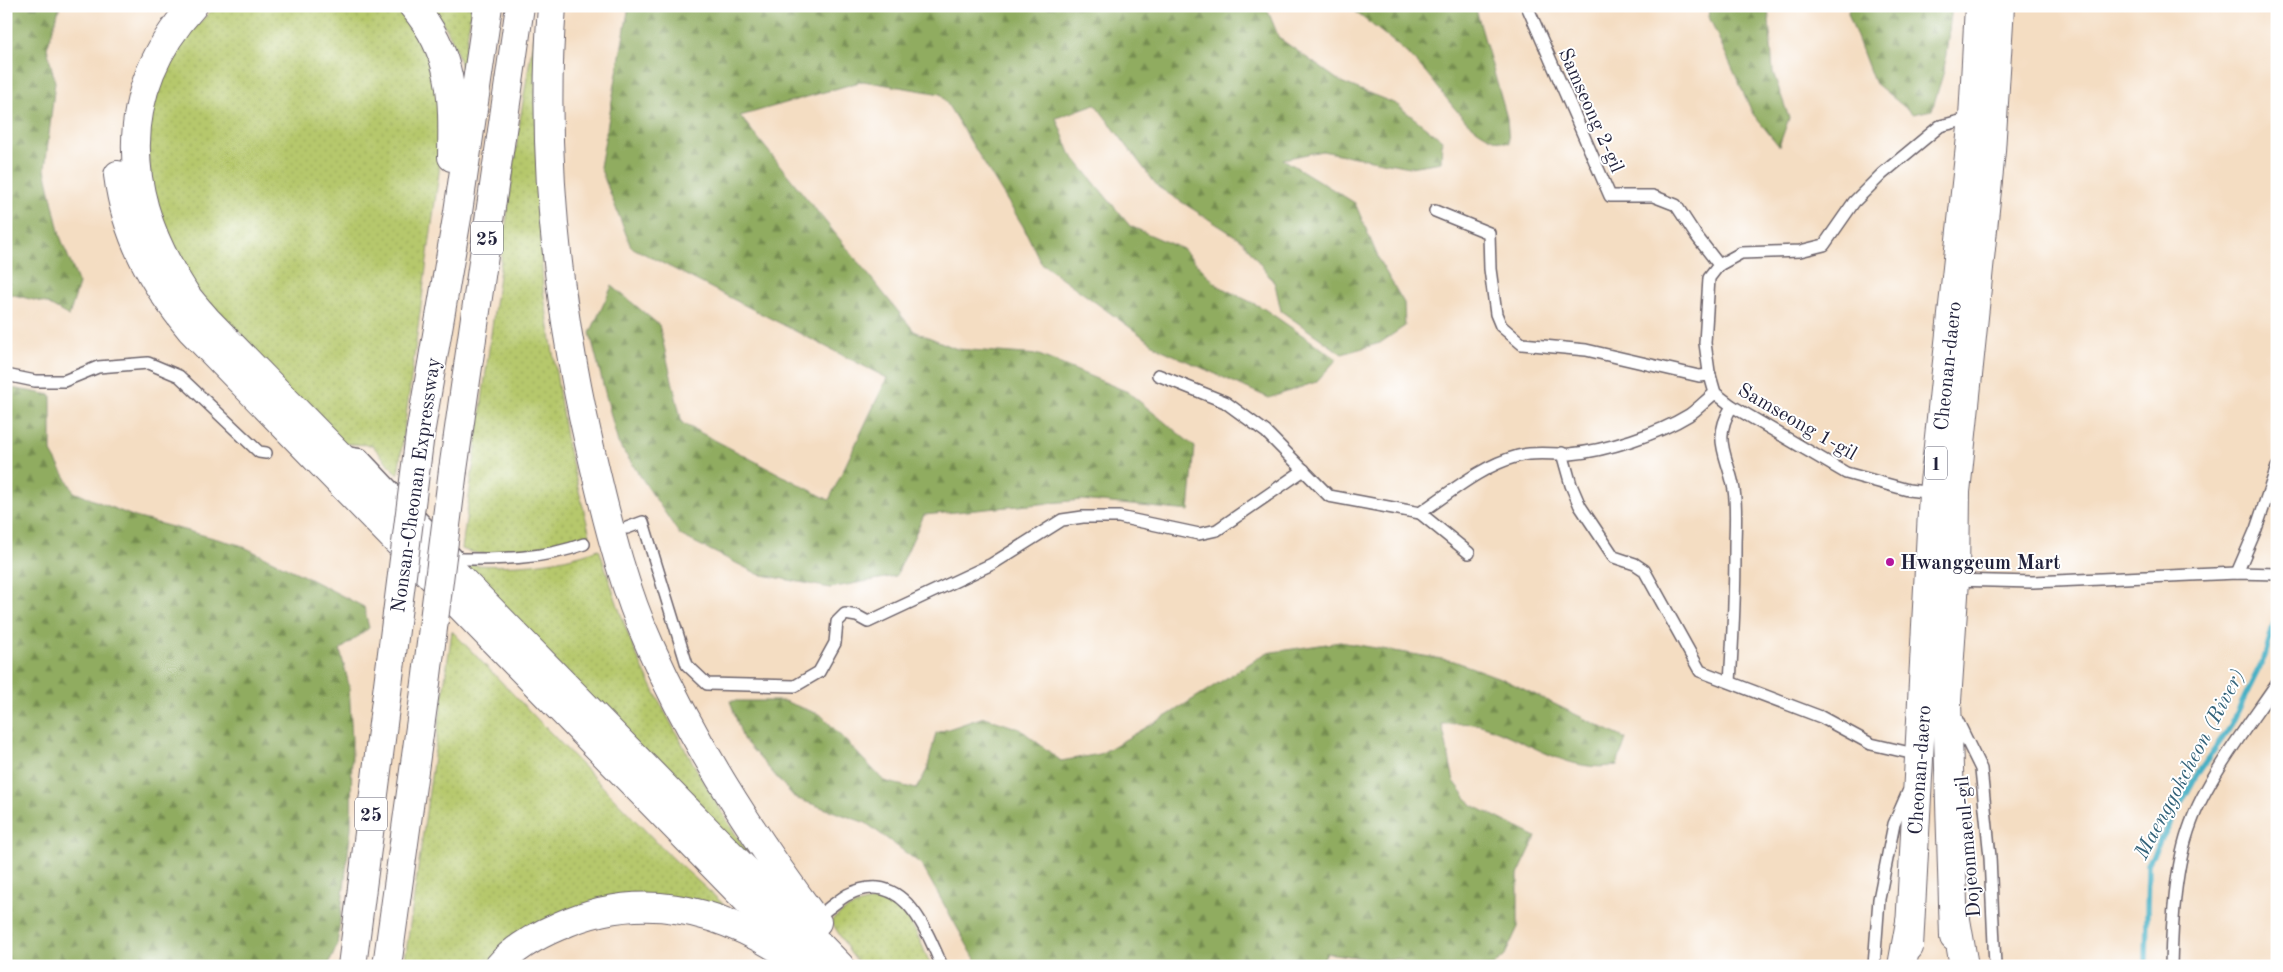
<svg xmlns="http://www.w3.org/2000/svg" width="2283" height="972" font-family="'Old Standard TT',serif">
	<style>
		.grass { fill: url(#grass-dots); stroke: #6c7554 }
		.forest { fill: url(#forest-firs); stroke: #59674e }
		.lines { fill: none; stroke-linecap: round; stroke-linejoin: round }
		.stream { stroke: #46b0c5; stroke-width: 5.5 }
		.service-casing { stroke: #6c636a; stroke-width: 14 }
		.primary-casing { stroke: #6c636a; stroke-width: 30 }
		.motorway-casing { stroke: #6c636a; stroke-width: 30 }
		.service { stroke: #fff; stroke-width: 11 }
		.primary { stroke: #fff; stroke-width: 28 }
		.motorway { stroke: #fff; stroke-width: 28 }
		.motorway-bridge-casing { stroke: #6c636a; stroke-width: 30; stroke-linecap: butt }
		.motorway-bridge { stroke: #fff; stroke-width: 28 }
		.poi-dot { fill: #b5179e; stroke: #fff; stroke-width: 2 }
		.labels { text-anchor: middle; stroke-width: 4; stroke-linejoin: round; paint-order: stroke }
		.shield { fill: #fff; stroke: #646476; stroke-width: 1 }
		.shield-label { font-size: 19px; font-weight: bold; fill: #22223b }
		.street-label { font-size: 20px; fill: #22223b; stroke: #fff }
		.poi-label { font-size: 20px; font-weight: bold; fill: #22223b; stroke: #fff; text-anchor: start }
		.water-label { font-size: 21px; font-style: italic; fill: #326279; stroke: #fff }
	</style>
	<defs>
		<pattern id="grass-dots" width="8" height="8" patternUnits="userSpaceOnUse" patternTransform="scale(1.25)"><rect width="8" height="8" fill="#b6c86c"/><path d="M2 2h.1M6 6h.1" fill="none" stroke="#9cac5e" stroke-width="1.8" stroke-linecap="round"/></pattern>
		<pattern id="forest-firs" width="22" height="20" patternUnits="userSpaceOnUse" patternTransform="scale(1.25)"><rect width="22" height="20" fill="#90ac60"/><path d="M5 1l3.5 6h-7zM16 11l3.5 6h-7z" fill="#758c50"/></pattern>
	</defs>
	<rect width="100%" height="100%" fill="#fff"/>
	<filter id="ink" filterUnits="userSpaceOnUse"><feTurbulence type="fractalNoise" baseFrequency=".02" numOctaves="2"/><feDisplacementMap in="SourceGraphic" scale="10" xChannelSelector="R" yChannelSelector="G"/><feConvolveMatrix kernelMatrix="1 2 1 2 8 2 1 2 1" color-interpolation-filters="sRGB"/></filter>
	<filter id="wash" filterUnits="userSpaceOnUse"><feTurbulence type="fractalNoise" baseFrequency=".0096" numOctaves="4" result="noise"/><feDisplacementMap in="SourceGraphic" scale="20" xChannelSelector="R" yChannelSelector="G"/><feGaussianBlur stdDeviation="1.12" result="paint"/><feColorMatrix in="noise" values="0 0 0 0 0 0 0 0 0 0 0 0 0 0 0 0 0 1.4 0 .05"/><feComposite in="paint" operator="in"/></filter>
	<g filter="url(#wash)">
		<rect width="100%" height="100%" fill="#f4ddc2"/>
		<g class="grass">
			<path d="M216,6H396L402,10L426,47L442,92V150L398,475L372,445L330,443L179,271L154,215L146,133L154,89L175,54L197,25Z"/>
			<path d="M431,6H472L462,72C457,47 447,26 431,6Z"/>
			<path d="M535,29L536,140L543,289L567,443L590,535C580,539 571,545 561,547C534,553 488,560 462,549L520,120Z"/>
			<path d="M599,549C613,590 625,632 644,671C681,746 724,818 770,888L462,564C509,568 555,565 599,549Z"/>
			<path d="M452,631L666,852L742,921L644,895L486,966H404Z"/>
			<path d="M878,900C912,911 917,935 931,966H862L851,954L831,921C846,908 858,903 878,900Z"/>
		</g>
		<g class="forest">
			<path d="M6,6H60L47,48L55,82L45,169L60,236L79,284L69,316L46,303L6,293Z"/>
			<path d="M629,6H1266L1279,38L1341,82L1396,104L1442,140L1441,162L1410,167L1322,151L1283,159L1355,203L1380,262L1404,303L1405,326L1380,343L1342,354L1281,311L1275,284L1243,241L1158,187L1095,104L1056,118L1070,153L1130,226L1183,249L1218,286L1263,308L1337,359L1316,382L1269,398L1160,349L1041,263L1023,226L941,94L863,81L740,116L914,331L957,349L1039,355L1128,392L1195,447L1189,511L1082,500L924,515L896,576L830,588L758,574L680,535L618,443L590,333L612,286L659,325L682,423L829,500L887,378L631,247L600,167Z"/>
			<path d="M1348,6H1475L1507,118L1509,143C1465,136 1447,94 1419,65C1398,43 1371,25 1348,6Z"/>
			<path d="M1710,6H1768L1773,72L1789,118L1779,146L1753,114L1709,17Z"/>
			<path d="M1849,6H1952L1944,71L1932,110L1913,114L1874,82L1848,13Z"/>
			<path d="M6,387L51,395V452L74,492L135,517L240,545L302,575L364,607L369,628L340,650L349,685L352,741L351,828L337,946L328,966H6Z"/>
			<path d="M1340,642L1454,661L1503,679L1626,739L1617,765C1570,775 1527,740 1484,726C1472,722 1455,724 1442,724L1454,781L1472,805L1536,837L1518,875V927L1504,957L1493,966H1408L1400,959H1370L1327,953L1319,966H979L921,864L866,823L795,798L743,739L730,701H784L821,715L884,781L916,789L927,770L936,733L984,717L1020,729L1061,761L1100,754L1168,715L1266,653Z"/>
		</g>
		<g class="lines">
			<path class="stream" d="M2146,966L2148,864L2196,776L2229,729L2265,656L2277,611"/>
		</g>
	</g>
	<g filter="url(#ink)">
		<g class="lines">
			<g class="service-casing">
				<g id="service">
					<path d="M1527,6L1610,196H1653L1676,205L1695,234L1719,265L1709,278L1705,343L1709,372L1715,393"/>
					<path d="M1435,211L1489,233L1490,269L1496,314L1501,326L1522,344L1586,350L1699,376L1710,375"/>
					<path d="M1719,265L1741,253L1800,251L1824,245L1854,202L1882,174L1940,126L1972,118"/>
					<path d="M6,375L35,381H64L98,367L148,363L179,376L259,452L266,453"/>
					<path d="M1158,375L1225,402L1266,432L1329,496L1420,513C1451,492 1481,466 1518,456C1536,451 1552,455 1570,454C1606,451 1658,434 1689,415C1698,409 1706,400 1715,393L1732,406L1846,473L1908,490L1934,493"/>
					<path d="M349,453L362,455L460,559C502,559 544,559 584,544"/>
					<path d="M1562,453L1571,485L1580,506L1614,557L1635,564L1644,570L1700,671L1821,717L1871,744L1919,755"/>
					<path d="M1420,513L1469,553"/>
					<path d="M627,528L643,522L687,665L707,684L795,686L819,672L835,643L837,622L845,614L857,616L868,622L992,564L1062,520L1083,517H1119L1199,534L1217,530L1304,470"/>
					<path d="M2237,573L2256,529L2277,467"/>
					<path d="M1953,580L2033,582L2237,573L2277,574"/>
					<path d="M1730,682C1733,637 1735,593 1735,548C1735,529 1737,509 1734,490C1728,455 1711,441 1732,406"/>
					<path d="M1955,716L1981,769L1990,857L1995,966"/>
					<path d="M825,911C832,906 840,899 847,895C902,867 925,927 942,966"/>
					<path d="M1874,966L1879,899L1894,824L1908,792"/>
					<path d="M2171,966C2172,921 2175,865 2191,823C2207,778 2250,723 2277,683"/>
				</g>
			</g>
			<g class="primary-casing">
				<g id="primary">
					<path d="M1954,937L1947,701L1955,580L1956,492L1991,151L2000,6"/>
					<path d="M1909,947L1933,493L1973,118L1979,6"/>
				</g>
			</g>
			<g class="motorway-casing">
				<g id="motorway">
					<path d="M193,6C115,92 122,197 183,290C189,301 199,310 207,320L840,966"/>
					<path d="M413,6C454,54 453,98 452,157"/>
					<path d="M552,6C540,163 559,321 596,473C610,532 625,591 650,646C694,745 753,836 817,922"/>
					<path d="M118,175C126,237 152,282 191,330L811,966"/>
					<path d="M420,434L458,212L488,6"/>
					<path d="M453,470L520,6"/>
					<path d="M1955,914L1964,966"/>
					<path d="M352,966L391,661"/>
					<path d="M387,966L425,691"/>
					<path d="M499,966C514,948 538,935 559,926C638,890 715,907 787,954"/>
					<path d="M1902,966L1910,922"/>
				</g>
			</g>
			<use href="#service" class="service"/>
			<use href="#primary" class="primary"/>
			<use href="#motorway" class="motorway"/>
			<g class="motorway-bridge-casing">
				<g id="motorway-bridge">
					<path d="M391,661L420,434"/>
					<path d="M425,691L453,470"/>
				</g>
			</g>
			<use href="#motorway-bridge" class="motorway-bridge"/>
		</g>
	</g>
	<circle class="poi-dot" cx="1890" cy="562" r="5"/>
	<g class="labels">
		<g class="shield">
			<rect x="471" y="221.5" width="32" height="33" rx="4"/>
			<rect x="1925" y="446.5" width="22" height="33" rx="4"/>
			<rect x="355" y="797.5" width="32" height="33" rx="4"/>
		</g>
		<g class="shield-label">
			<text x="487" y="245">25</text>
			<text x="1936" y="470">1</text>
			<text x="371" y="821">25</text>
		</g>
		<g class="street-label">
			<text transform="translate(1592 110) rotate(66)" y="7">Samseong 2-gil</text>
			<text transform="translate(1947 366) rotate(-84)" y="7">Cheonan-daero</text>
			<text transform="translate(1798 421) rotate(30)" y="7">Samseong 1-gil</text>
			<text transform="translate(415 485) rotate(-82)" y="7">Nonsan-Cheonan Expressway</text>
			<text transform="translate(1919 770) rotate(-86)" y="7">Cheonan-daero</text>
			<text transform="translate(1967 847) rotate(-95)" y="7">Dojeonmaeul-gil</text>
		</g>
		<g class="poi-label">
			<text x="1900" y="569">Hwanggeum Mart</text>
		</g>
		<g class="water-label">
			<text transform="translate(2189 764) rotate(-62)" y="7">Maenggokcheon (River)</text>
		</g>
	</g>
	<rect width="2283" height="972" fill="none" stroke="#fff" stroke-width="25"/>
</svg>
